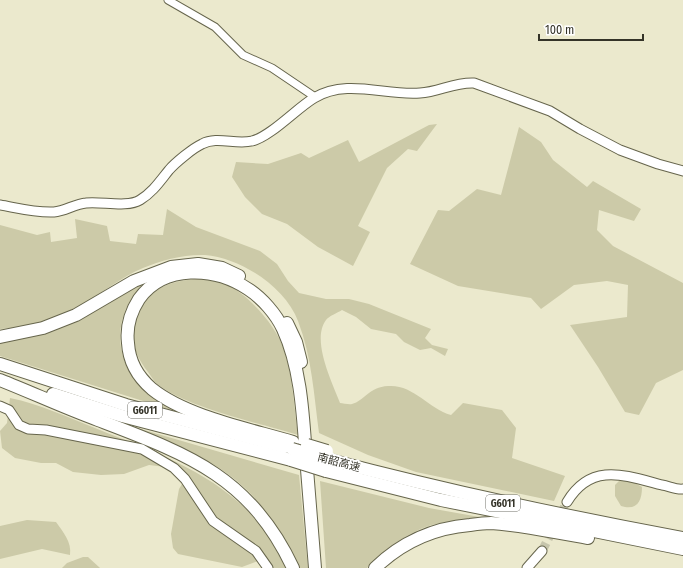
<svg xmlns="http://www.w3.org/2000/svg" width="683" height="568" font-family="'Fira Sans Condensed','Noto Sans SC',sans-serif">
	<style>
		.green { fill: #cccaa8 }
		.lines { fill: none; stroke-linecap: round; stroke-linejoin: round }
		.secondary-tunnel { stroke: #c6c5ac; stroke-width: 9; stroke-dasharray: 9 4.5; stroke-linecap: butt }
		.street-casing { stroke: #66654c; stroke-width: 9 }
		.secondary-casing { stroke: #66654c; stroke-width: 11 }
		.highway-casing { stroke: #66654c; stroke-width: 14 }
		.street { stroke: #fff; stroke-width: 7 }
		.secondary { stroke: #fff; stroke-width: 9 }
		.highway { stroke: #fff; stroke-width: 12 }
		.highway-bridge-casing { stroke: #66654c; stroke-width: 14; stroke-linecap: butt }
		.highway-bridge { stroke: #fff; stroke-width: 12 }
		.labels { text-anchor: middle; stroke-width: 4; stroke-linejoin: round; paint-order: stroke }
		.shield { fill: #fff; stroke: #717068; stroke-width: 1 }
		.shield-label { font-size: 10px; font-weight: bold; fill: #343328 }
		.street-label { font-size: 11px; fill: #343328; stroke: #fff }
	</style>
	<rect width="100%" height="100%" fill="#ebe9cd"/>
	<g class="green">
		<path d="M437,124L417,151L408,149L387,168L358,226L370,232L353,266L318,247L287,224L262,214L245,197L232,177L236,162L268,164L301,153L309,158L348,140L359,162L429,125Z"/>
		<path d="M519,127L541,142L553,160L587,187L593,181L641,209L634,221L599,210L597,230L613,246L683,283V370L656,383L639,415L625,412L598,367L570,325L627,317L628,285L607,281L574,285L541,309L531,298L458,286L410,264L438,210L449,211L477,189L501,195Z"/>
		<path d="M167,209L196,227L260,251L277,264L288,281L299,293L326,299H349L369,304L431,329L425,338L432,345L448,349L445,356L431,348L420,350L404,342L396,334L371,329L356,317L342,310C337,313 329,316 326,320C311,340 332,382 340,403C343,403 349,405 352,404C364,401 369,387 388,386C413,384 428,408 451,415L463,403L502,410L516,428L512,458L565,476L554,501L416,472L368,455L319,433C314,396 312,357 298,321C285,287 241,258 205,255C185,254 161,260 143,268C119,278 99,296 75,308C52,320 26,328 0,329V225L37,235L50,232L51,242L77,238L75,219L107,226L110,241L136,244L138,234L163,235Z"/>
		<path d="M169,271C156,279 141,285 132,298C112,327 118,369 146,391C160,403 180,410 197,418L0,356V341Z"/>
		<path d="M203,278C210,280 218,280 224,283C247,293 277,326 284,350C293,377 294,407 298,435C259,423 188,408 157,384C154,381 151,376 148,372C134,354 127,336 137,313C150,285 174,281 203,278Z"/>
		<path d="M10,398C40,404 67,417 95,428C162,455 229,477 271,539C277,549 284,557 288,568H268L263,559L242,567L178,554L173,548L171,534L179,489L185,479L174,468L149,465L124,474L101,475L73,472L56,463H41L15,458L2,448L0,431L7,423Z"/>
		<path d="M120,423L299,475L308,568H300C286,541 270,514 249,492C215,457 164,441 120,423Z"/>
		<path d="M620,480L635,483L642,487C642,501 637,511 621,506L615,496V485Z"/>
		<path d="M320,481L429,508L485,518C470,520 455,520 441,523C414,527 385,549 367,568H326Z"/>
		<path d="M27,520L56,522C63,532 72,542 70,555L42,549L0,559V526Z"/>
		<path d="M83,557H88L100,568H62L67,563Z"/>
	</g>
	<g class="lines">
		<path class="secondary-tunnel" d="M542,551L567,502"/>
		<g class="street-casing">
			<path id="street" d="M168,0L215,27L243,55L272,68L315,97"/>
		</g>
		<g class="secondary-casing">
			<g id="secondary">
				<path d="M0,205C17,208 36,213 54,212C65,211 75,204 86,203C101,201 127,208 140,200C153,192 160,181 169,170C175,163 193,148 202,144C217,136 236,145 252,141C270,137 297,108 314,98C347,78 385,96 420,93C439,92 454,82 474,83L550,111L580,129L620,150L658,164L683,171"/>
				<path d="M0,406L9,410L19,425L28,429L46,430L142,449L174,468L185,479L213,521L256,551L268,568"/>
				<path d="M567,502C591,462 624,475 662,485C669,486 676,490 683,489"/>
				<path d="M527,568L542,551"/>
			</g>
		</g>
		<g class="highway-casing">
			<g id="highway">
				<path d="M287,323L296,342L301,362"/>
				<path d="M0,337L43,328L76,315L134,281L171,267L198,264L222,268L239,276"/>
				<path d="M0,364L126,405L285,447"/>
				<path d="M0,380C33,393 65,408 98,420C187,454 250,476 293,568"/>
				<path d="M53,394L122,416L291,460"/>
				<path d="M293,442C250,429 187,417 152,389C138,377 129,361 128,343C126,327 130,313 139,299C164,264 215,267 248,289C262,298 276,314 283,329C301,368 303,415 306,457C309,494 312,531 315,568"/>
				<path d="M326,459C444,490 563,516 683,538"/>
				<path d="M326,471L441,500L683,549"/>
				<path d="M375,568C402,542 433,528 470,525C477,524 484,523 491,523C524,525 556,533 588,538"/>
			</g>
		</g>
		<use href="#street" class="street"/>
		<use href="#secondary" class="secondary"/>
		<use href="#highway" class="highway"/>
		<g class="highway-bridge-casing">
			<g id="highway-bridge">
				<path d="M307,445L327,451"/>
				<path d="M292,449L326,459"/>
				<path d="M291,460L326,471"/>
			</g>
		</g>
		<use href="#highway-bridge" class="highway-bridge"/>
	</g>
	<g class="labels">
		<g class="shield">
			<rect x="128" y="402" width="34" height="16" rx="3"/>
			<rect x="486" y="495" width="34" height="16" rx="3"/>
		</g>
		<g class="shield-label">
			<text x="145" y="414">G6011</text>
			<text x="503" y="507">G6011</text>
		</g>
		<g class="street-label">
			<text transform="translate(339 462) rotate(15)" y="4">南韶高速</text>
		</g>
	</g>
	<path d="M539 34v6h104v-6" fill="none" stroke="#343328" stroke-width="2"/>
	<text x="545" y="34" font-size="12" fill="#343328" stroke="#ffffff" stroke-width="3" paint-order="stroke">100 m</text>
</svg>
